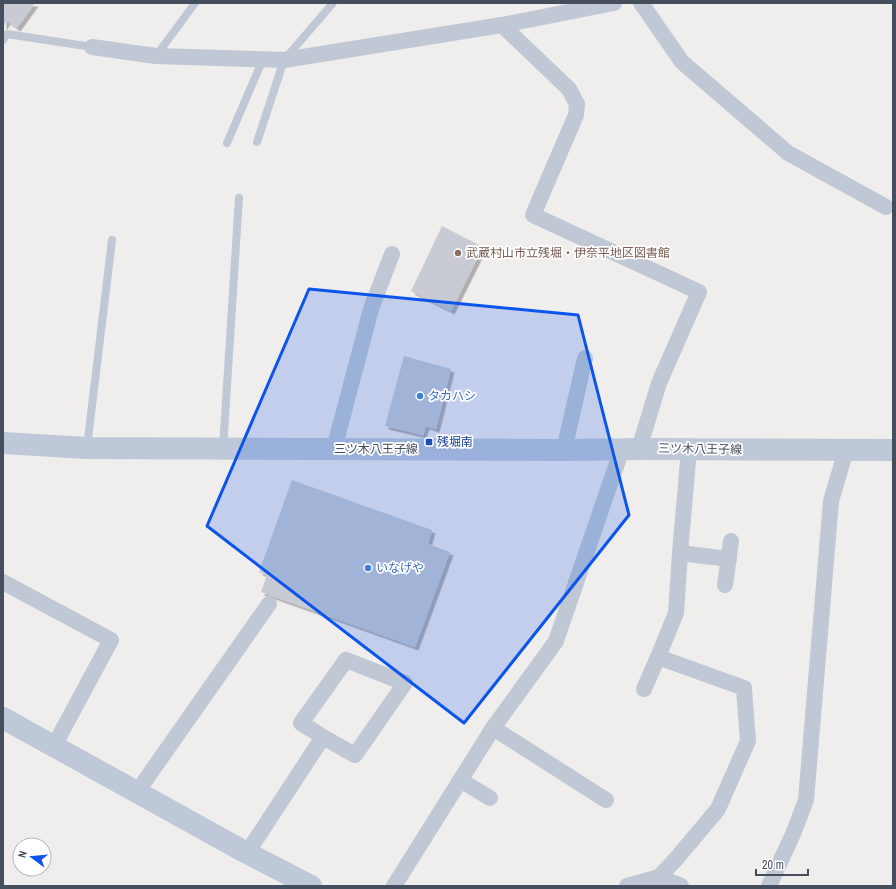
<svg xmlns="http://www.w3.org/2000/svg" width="896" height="889" font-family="'Archivo Narrow','Noto Sans JP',sans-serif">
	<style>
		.building { fill: #c8cbd4; filter: url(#shadow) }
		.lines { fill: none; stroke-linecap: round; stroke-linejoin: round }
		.lane { stroke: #bfc8d4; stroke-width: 8 }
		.street { stroke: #bfc8d4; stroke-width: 16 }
		.secondary { stroke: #bec8d8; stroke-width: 22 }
		.marked { fill: #0b55ec; fill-opacity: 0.2; stroke: #0b55ec; stroke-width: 3; stroke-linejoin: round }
		.education-dot { fill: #8d6e63; stroke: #fff; stroke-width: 1.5 }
		.shop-dot { fill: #3f7fe0; stroke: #fff; stroke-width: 1.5 }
		.transit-dot { fill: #1a4fb4; stroke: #fff; stroke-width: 1.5 }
		.labels { text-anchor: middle; stroke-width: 3.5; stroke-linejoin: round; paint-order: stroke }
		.education-label { font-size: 12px; fill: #785e54; stroke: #fff; text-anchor: start }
		.shop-label { font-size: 12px; fill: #366cbe; stroke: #fff; text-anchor: start }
		.transit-label { font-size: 12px; fill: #164399; stroke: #fff; text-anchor: start }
		.street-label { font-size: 12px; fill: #444e5c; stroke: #fff }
	</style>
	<defs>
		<filter id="shadow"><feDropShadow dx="3.5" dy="3.5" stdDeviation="0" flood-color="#0004"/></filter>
	</defs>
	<rect width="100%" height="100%" fill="#f0eded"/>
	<g class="building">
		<path d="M3,3H35L17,28L7,21L3,27Z"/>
		<path d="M442,226L483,247L451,311L411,291Z"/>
		<path d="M404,356L451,369L436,429L426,426L423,435L385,426Z"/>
		<path d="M292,480L432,530L428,544L450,552L415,647L261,592L267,575L259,572Z"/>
	</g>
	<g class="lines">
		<g class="lane">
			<path d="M3,40L7,34L92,47"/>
			<path d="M156,56L195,3"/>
			<path d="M257,142L284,60L333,3"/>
			<path d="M227,143L263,59"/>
			<path d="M87,447L112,240"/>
			<path d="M223,448L239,198"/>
		</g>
		<g class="street">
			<path d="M641,3L682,62L788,153L886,207"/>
			<path d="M502,25L569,89L577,104L576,115L533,215L699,292L659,383L639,449"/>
			<path d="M92,47L156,56L284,60L502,25L614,3"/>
			<path d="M334,449L371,309L392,254"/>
			<path d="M564,450L585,358"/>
			<path d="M680,553L729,559"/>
			<path d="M3,582L111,640L54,746"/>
			<path d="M725,585L731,541"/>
			<path d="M644,689L658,657"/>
			<path d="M493,728L606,800"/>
			<path d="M460,780L490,798"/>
			<path d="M137,792L269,604"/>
			<path d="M247,853L323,737L301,723L346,660L405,683L355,755L323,737"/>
			<path d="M659,877L681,886"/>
			<path d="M394,886L493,728L556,641L622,449"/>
			<path d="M627,886L659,877L676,859L718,809L748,741L744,688L658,657L676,613L680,553L689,449"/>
			<path d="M769,886L793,834L806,800L831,501L846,450"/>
		</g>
		<g class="secondary">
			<path d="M3,443L87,448L564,450L639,449L893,450"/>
			<path d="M3,718L247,853L311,886"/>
		</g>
	</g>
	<path class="marked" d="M309,289L578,315L629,515L464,723L207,526Z"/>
	<circle class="education-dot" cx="458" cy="253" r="4"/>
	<g class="shop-dot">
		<circle cx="420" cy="396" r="4"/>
		<circle cx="368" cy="568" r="4"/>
	</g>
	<rect class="transit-dot" x="425" y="438" width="8" height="8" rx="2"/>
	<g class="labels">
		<g class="education-label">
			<text x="466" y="257">武蔵村山市立残堀・伊奈平地区図書館</text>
		</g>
		<g class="shop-label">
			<text x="428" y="400">タカハシ</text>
			<text x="376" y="572">いなげや</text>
		</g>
		<g class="transit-label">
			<text x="437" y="446">残堀南</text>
		</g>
		<g class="street-label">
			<text x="376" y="453">三ツ木八王子線</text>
			<text transform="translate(700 449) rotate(1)" y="4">三ツ木八王子線</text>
		</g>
	</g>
	<rect width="896" height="889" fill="none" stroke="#444e5c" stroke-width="8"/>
	<g transform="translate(32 857) rotate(286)"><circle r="19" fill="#ffffff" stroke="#b4b8be"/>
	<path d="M0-3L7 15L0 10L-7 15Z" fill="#0b55ec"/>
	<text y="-6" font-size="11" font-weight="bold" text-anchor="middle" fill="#444e5c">N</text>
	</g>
	<path d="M756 869v6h52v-6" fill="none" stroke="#444e5c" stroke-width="2"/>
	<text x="762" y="869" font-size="12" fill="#444e5c" stroke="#ffffff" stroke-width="3" paint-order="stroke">20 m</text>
</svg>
